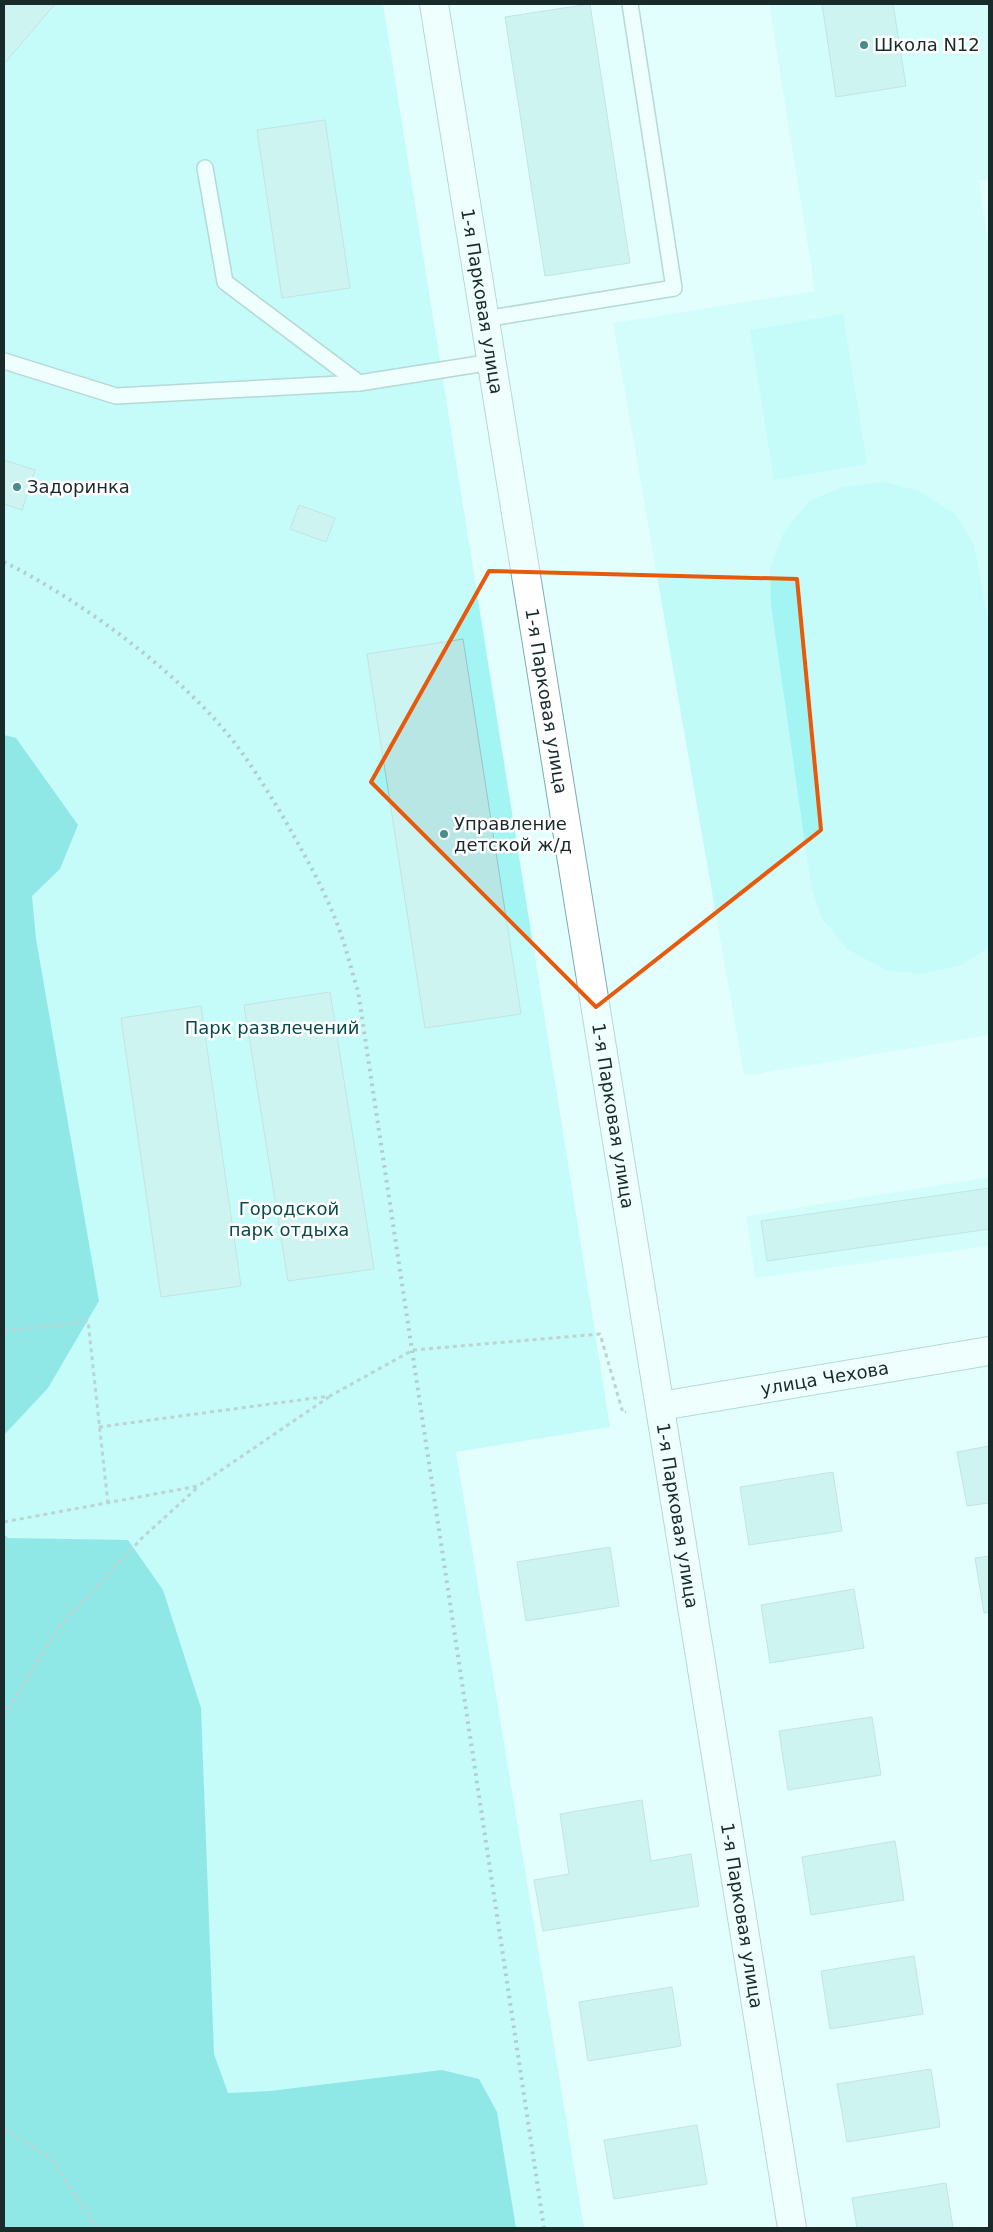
<svg xmlns="http://www.w3.org/2000/svg" width="993" height="2232" font-family="'DejaVu Sans',sans-serif">
	<style>
		.built { fill: #c0fbf8 }
		.green { fill: #a3f5f3 }
		.forest { fill: #2cccca }
		.building { fill: #b7e6e5; stroke: #97c5c3 }
		.lines { fill: none; stroke-linecap: round; stroke-linejoin: round }
		.service-casing { stroke: #7daba9; stroke-width: 18 }
		.minor-casing { stroke: #7daba9; stroke-width: 30 }
		.path { stroke: #8aa3a1; stroke-width: 3; stroke-dasharray: 4 4; stroke-linecap: butt }
		.service { stroke: #fff; stroke-width: 15 }
		.minor { stroke: #fff; stroke-width: 28 }
		.rail { stroke: #78908f; stroke-width: 4; stroke-dasharray: 2.5 5; stroke-linecap: butt }
		.marked { fill: none; stroke: #e8590c; stroke-width: 4; stroke-linejoin: round }
		.poi-dot { fill: #468d8c; stroke: #fff; stroke-width: 2 }
		.labels { text-anchor: middle; stroke-width: 5; stroke-linejoin: round; paint-order: stroke }
		.poi-label { font-size: 18px; fill: #182b2a; stroke: #fff; text-anchor: start }
		.street-label { font-size: 18px; fill: #182b2a; stroke: #fff }
		.park-label { font-size: 18px; fill: #074b4a; stroke: #fff }
	</style>
	<rect width="100%" height="100%" fill="#e2fffd"/>
	<g class="built">
		<path d="M769,4H989V179L979,181L989,250V1035L744,1076L613,323L815,291Z"/>
		<path d="M989,1177V1246L755,1278L746,1216Z"/>
	</g>
	<g class="green">
		<path d="M4,4H383L610,1427L456,1452L584,2228H4Z"/>
		<path d="M843,314L867,464L774,480L750,330Z"/>
		<path d="M885,482L919,491L955,514L974,545L989,625V947L959,966L919,974L886,970L847,949L821,917L811,886L771,605L770,568L784,532L809,501L842,487Z"/>
	</g>
	<g class="forest">
		<path d="M4,735L16,738L78,825L60,869L32,896L36,939L99,1301L48,1388L4,1435Z"/>
		<path d="M4,1534L8,1538L128,1540L163,1590L201,1708L214,2054L228,2093L270,2091L442,2070L479,2079L497,2112L516,2228H4Z"/>
	</g>
	<g class="building">
		<path d="M4,4H55L4,64Z"/>
		<path d="M590,4L630,263L545,276L505,17Z"/>
		<path d="M822,4H893L906,86L836,97Z"/>
		<path d="M325,120L350,288L282,298L257,130Z"/>
		<path d="M4,460L35,470L22,510L4,504Z"/>
		<path d="M299,505L335,518L326,542L290,529Z"/>
		<path d="M463,639L521,1014L425,1028L367,654Z"/>
		<path d="M330,992L374,1269L288,1281L244,1005Z"/>
		<path d="M201,1006L241,1286L161,1297L121,1018Z"/>
		<path d="M989,1188V1229L767,1261L761,1221Z"/>
		<path d="M989,1446V1503L967,1506L957,1452Z"/>
		<path d="M833,1472L842,1531L749,1545L740,1487Z"/>
		<path d="M610,1547L619,1606L526,1621L517,1562Z"/>
		<path d="M989,1556V1612L984,1613L975,1558Z"/>
		<path d="M854,1589L864,1648L770,1663L761,1605Z"/>
		<path d="M872,1717L881,1775L788,1790L779,1731Z"/>
		<path d="M642,1800L651,1861L691,1854L699,1906L543,1931L534,1880L569,1874L560,1814Z"/>
		<path d="M895,1841L904,1900L811,1915L802,1857Z"/>
		<path d="M914,1956L923,2014L830,2029L821,1971Z"/>
		<path d="M672,1987L681,2046L588,2061L579,2002Z"/>
		<path d="M931,2069L940,2127L847,2142L837,2084Z"/>
		<path d="M697,2125L707,2184L614,2199L604,2140Z"/>
		<path d="M946,2183L953,2228H857L852,2198Z"/>
	</g>
	<g class="lines">
		<g class="service-casing">
			<g id="service">
				<path d="M205,168L225,282L359,383"/>
				<path d="M485,319L674,288L630,4"/>
				<path d="M4,361L116,396L359,383L492,362"/>
			</g>
		</g>
		<g class="minor-casing">
			<g id="minor">
				<path id="s1" d="M434,4L792,2228"/>
				<path id="s2" d="M661,1406L989,1351"/>
			</g>
		</g>
		<g class="path">
			<path d="M4,1331L88,1321L108,1504"/>
			<path d="M99,1427L330,1396L413,1350L600,1334L623,1413L626,1412"/>
			<path d="M4,1522L198,1486L329,1397"/>
			<path d="M4,1716L59,1627L142,1538L198,1487"/>
			<path d="M4,2129L51,2158L97,2228"/>
		</g>
		<use href="#service" class="service"/>
		<use href="#minor" class="minor"/>
		<path class="rail" d="M4,562C83,601 188,679 240,750C262,781 282,814 300,847C314,872 328,899 338,926C346,947 351,969 358,991L544,2228"/>
	</g>
	<path d="M0 0H993V2232H0ZM489,571L797,579L821,830L596,1007L371,782Z" fill="#e2fffd" fill-opacity=".55" fill-rule="evenodd"/>
	<path class="marked" d="M489,571L797,579L821,830L596,1007L371,782Z"/>
	<g class="poi-dot">
		<circle cx="864" cy="45" r="5"/>
		<circle cx="17" cy="487" r="5"/>
		<circle cx="444" cy="834" r="5"/>
	</g>
	<g class="labels">
		<g class="poi-label">
			<text x="874" y="51">Школа N12</text>
			<text x="27" y="493">Задоринка</text>
			<text x="454" y="830">Управление<tspan x="454" dy="21">детской ж/д</tspan></text>
		</g>
		<g class="street-label">
			<text dy="6" stroke="none"><textPath href="#s1" startOffset="301">1-я Парковая улица</textPath></text>
			<text dy="6" stroke="none"><textPath href="#s1" startOffset="706">1-я Парковая улица</textPath></text>
			<text dy="6" stroke="none"><textPath href="#s1" startOffset="1126">1-я Парковая улица</textPath></text>
			<text dy="6" stroke="none"><textPath href="#s2" startOffset="166">улица Чехова</textPath></text>
			<text dy="6" stroke="none"><textPath href="#s1" startOffset="1531">1-я Парковая улица</textPath></text>
			<text dy="6" stroke="none"><textPath href="#s1" startOffset="1936">1-я Парковая улица</textPath></text>
		</g>
		<g class="park-label">
			<text x="272" y="1034">Парк развлечений</text>
			<text x="289" y="1215">Городской<tspan x="289" dy="21">парк отдыха</tspan></text>
		</g>
	</g>
	<rect width="993" height="2232" fill="none" stroke="#182b2a" stroke-width="10"/>
</svg>
